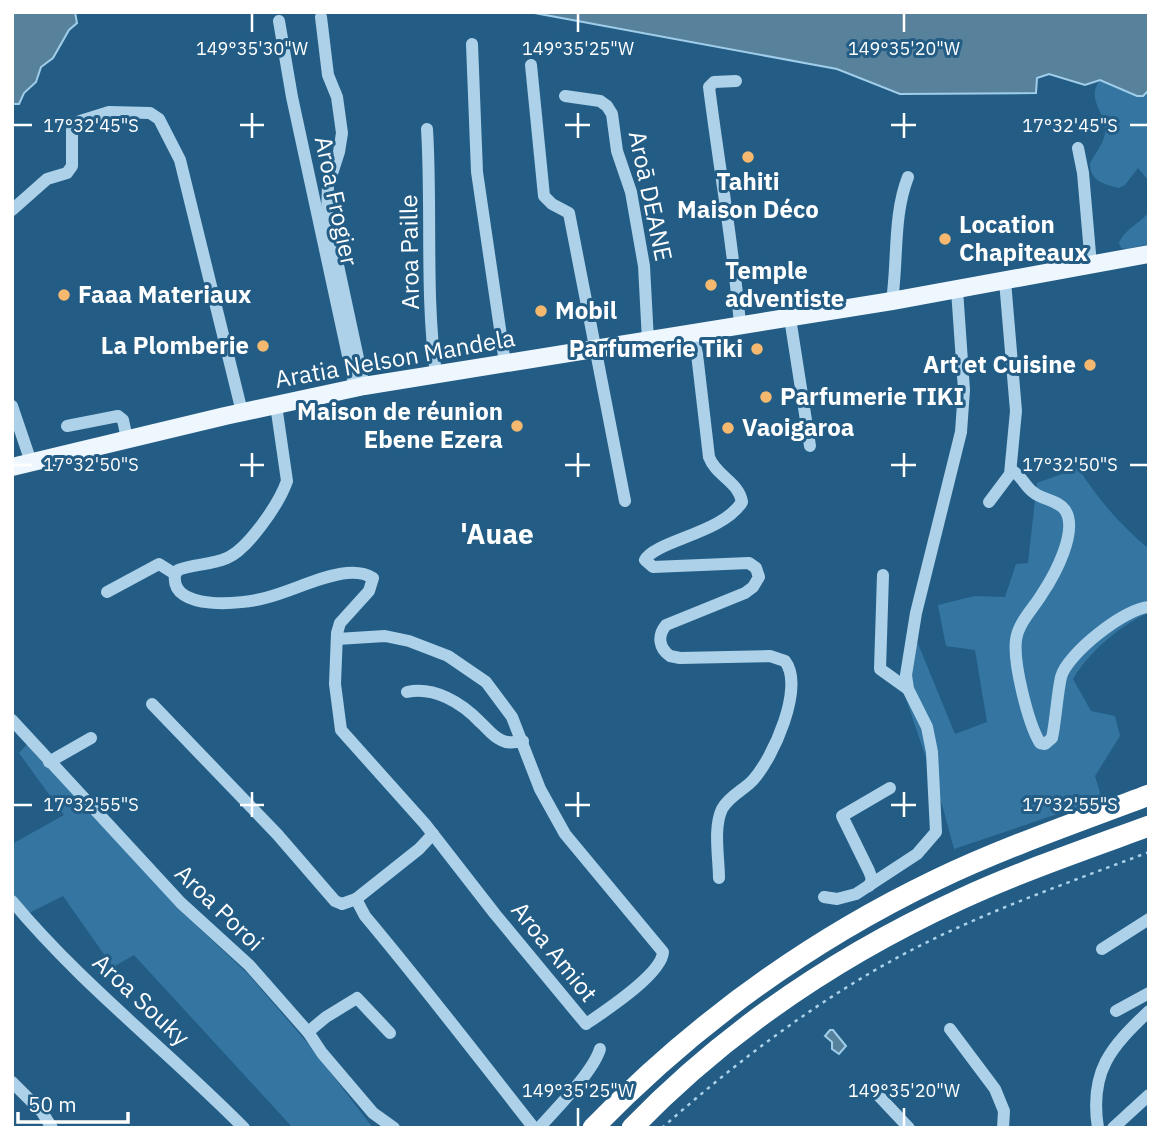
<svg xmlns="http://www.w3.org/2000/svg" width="1161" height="1140" font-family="'IBM Plex Sans',sans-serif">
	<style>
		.green { fill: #3476a1 }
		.water { fill: #58819c; stroke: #a0ceea; stroke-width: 2 }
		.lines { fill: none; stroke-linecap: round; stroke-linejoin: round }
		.path { stroke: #acd1e9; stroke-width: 2.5; stroke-dasharray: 3.5 5; stroke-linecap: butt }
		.minor { stroke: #acd1e9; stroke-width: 12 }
		.major { stroke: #eff7fe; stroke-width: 18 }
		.highway { stroke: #fff; stroke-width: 21 }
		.ticks { fill: none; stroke: #fff; stroke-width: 2.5 }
		.poi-dot { fill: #f4b96f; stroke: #235d85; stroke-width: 2.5 }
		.labels { text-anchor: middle; stroke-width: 6; stroke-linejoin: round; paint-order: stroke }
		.poi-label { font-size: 24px; font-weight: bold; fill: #fff; stroke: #235d85; text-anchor: start }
		.street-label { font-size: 24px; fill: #fff; stroke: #235d85 }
		.quarter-label { font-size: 28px; font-weight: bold; fill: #fff; stroke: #235d85 }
		.ticks-label { font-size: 18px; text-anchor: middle; fill: #fff; stroke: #235d85; stroke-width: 6; stroke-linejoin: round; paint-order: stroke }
	</style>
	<rect width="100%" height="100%" fill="#235d85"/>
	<g class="green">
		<path d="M1100,80L1137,96L1147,93L1149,90V181L1138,168L1125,185L1119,188C1103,184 1090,181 1090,163C1095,154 1104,143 1105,133C1107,112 1085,100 1100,80Z"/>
		<path d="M1149,212V244L1127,249L1121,248L1119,243C1123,231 1140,223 1149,212Z"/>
		<path d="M1078,468C1098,499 1120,525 1149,549V613C1122,623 1087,654 1073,679L1091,711L1115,716L1120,736L1095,776L1102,799L954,849L943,808L905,696L914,634L955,734L987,722L975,650L946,646L938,605L975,596L1005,597L1016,564L1028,563L1037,483Z"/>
		<path d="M30,741L78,800L201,930L248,974L310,1046L373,1128H293L134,955L113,967L63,896L23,916L12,904V844L64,815L19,753Z"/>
	</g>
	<g class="water">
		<path d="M12,12H75L77,23L69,30L53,58L41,67L36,82L24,93L19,104H12Z"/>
		<path d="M529,12H1149V90L1143,96H1137L1100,80L1085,85L1049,74L1037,78L1036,93L900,94L837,69Z"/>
		<path d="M830,1030H833L846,1046L839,1054L832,1049V1042L825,1036Z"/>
	</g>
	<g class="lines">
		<path class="path" d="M662,1128C747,1052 843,981 946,933C1012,902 1081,878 1149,852"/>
		<g class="minor">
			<path d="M321,17L328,75L337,97L342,133L339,152L328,186L327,214L364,386"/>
			<path d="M279,21L292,97L355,388"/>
			<path d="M472,44L477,172L505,363"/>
			<path d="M531,65L544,196L552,204L569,213L625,501"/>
			<path d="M736,81L714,82L709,87C719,166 733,244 740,324"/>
			<path d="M565,96L600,101L607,106L612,114L617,151L631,192L644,266L648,341"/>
			<path d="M427,129C432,211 425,293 436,374"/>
			<path d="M1078,148L1083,173L1091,265"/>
			<path d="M12,210L47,179L67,173L72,166V130L80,121L109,112L150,113L159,119L180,160L242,412"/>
			<path d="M892,301C898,260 893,215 908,177"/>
			<path d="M790,318L810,446"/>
			<path d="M692,333L697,354L709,457C716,476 739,482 742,502C723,533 655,541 645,560L653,567L749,563L756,568L759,577L753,587L745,593L666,625C657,636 659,648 670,656L680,658L770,656L785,661C805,687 773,758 753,780C744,790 729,796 722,809C713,828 719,858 719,878"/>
			<path d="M276,405L287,481C279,504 248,549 227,558C211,565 194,564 178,570L175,575C170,612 244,604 265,598C293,591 319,576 347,573C357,572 365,573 373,578L369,591L340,623L337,633L335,684L341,730L425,824L495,914L586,1024C605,1011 662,974 663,952L565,834L540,789L512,717L486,682L448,656L409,641L385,636L337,639"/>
			<path d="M12,406L31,462"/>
			<path d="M67,426L118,416L123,420L127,439"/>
			<path d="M1011,470C1022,475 1024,486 1033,492C1042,500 1058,500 1065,510C1079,531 1054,576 1042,594C1033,609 1018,623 1016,640C1013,663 1028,723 1040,743L1045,744L1052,738C1056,719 1057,695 1061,677C1067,654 1125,608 1149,607"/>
			<path d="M989,502L1010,474L1016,411L1005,281"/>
			<path d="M883,575L880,669L908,689"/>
			<path d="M107,592L159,564L175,574"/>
			<path d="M407,692C434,686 462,703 480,722C487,728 492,736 501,740C508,744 515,742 523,741"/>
			<path d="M152,704L277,834L335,901L342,904L356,899"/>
			<path d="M12,720L181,903L249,965L308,1032L322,1053L373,1113L394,1128"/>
			<path d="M49,762L91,738"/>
			<path d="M433,834L419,849L356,899L365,916C423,985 478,1057 534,1128"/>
			<path d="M869,886L872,879L869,871L842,816L890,788"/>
			<path d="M824,897L837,899L856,894L917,854L936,832L932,752L927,727L908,689L906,675L916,613L961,432L964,390L957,290"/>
			<path d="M12,901C81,984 168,1051 244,1128"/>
			<path d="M1102,949L1149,919"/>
			<path d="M1116,1011L1149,993"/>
			<path d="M950,1029L995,1089L1004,1111L1003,1128"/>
			<path d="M308,1032L326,1017L357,998L390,1033"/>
			<path d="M12,1082L42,1112L52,1128"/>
			<path d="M876,1093L909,1128"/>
			<path d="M539,1128C556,1109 593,1072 600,1049"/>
			<path d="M1098,1128C1089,1071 1111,1047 1149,1011"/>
			<path d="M1113,1128L1149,1095"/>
		</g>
		<path class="major" d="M12,467L225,416L364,386L892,301L1149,254"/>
		<g class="highway">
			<path d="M593,1128C693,1025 807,942 936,880C1005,847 1078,822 1149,795"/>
			<path d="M632,1128C726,1031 839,955 961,899C1022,871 1086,849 1149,826"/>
		</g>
	</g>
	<path class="ticks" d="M252,14V32M578,14V32M904,14V32M252,113V138M578,113V138M904,113V138M14,125H32M240,125H264M565,125H590M891,125H916M1130,125H1147M252,453V477M578,453V477M904,453V477M14,465H32M240,465H264M565,465H590M891,465H916M1130,465H1147M252,792V817M578,792V817M904,792V817M14,805H32M240,805H264M565,805H590M891,805H916M1130,805H1147M578,1108V1126M904,1108V1126"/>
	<g class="poi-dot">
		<circle cx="748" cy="157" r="7"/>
		<circle cx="945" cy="239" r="7"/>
		<circle cx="711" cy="285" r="7"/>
		<circle cx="64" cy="295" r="7"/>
		<circle cx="541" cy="311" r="7"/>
		<circle cx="263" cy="346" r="7"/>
		<circle cx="757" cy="349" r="7"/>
		<circle cx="1090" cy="365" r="7"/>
		<circle cx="766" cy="397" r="7"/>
		<circle cx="517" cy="426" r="7"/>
		<circle cx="728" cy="428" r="7"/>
	</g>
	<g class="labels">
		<g class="poi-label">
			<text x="748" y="190" text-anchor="middle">Tahiti<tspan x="748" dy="28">Maison Déco</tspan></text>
			<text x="959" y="233">Location<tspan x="959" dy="28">Chapiteaux</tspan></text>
			<text x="725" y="279">Temple<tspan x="725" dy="28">adventiste</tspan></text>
			<text x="78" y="303">Faaa Materiaux</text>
			<text x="555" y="319">Mobil</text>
			<text x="249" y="354" text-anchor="end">La Plomberie</text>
			<text x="743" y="357" text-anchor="end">Parfumerie Tiki</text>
			<text x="1076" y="373" text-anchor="end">Art et Cuisine</text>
			<text x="780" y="405">Parfumerie TIKI</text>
			<text x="503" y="420" text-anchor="end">Maison de réunion<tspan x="503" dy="28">Ebene Ezera</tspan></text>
			<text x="742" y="436">Vaoigaroa</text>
		</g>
		<g class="street-label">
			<text transform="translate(650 196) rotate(78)" y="8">Aroā DEANE</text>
			<text transform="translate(336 201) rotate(78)" y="8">Aroa Frogier</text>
			<text transform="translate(410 252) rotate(-91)" y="8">Aroa Paille</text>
			<text transform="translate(395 359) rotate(-10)" y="8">Aratia Nelson Mandela</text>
			<text transform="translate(219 908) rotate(44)" y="8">Aroa Poroi</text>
			<text transform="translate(554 952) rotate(51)" y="8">Aroa Amiot</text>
			<text transform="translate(141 1000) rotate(43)" y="8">Aroa Souky</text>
		</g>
		<g class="quarter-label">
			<text x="497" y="544">'Auae</text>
		</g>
	</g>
	<g class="ticks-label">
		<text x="252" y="55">149°35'30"W</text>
		<text x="578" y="55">149°35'25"W</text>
		<text x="904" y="55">149°35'20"W</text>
		<text x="91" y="132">17°32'45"S</text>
		<text x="1070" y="132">17°32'45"S</text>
		<text x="91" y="471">17°32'50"S</text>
		<text x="1070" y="471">17°32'50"S</text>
		<text x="91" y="811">17°32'55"S</text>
		<text x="1070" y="811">17°32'55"S</text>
		<text x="578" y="1097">149°35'25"W</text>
		<text x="904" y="1097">149°35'20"W</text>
	</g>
	<rect width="1161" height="1140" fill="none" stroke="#ffffff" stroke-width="28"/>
	<path d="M18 1112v10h110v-10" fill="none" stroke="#ffffff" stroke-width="3.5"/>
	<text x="28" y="1112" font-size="21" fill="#ffffff" stroke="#235d85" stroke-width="5" paint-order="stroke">50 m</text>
</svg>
